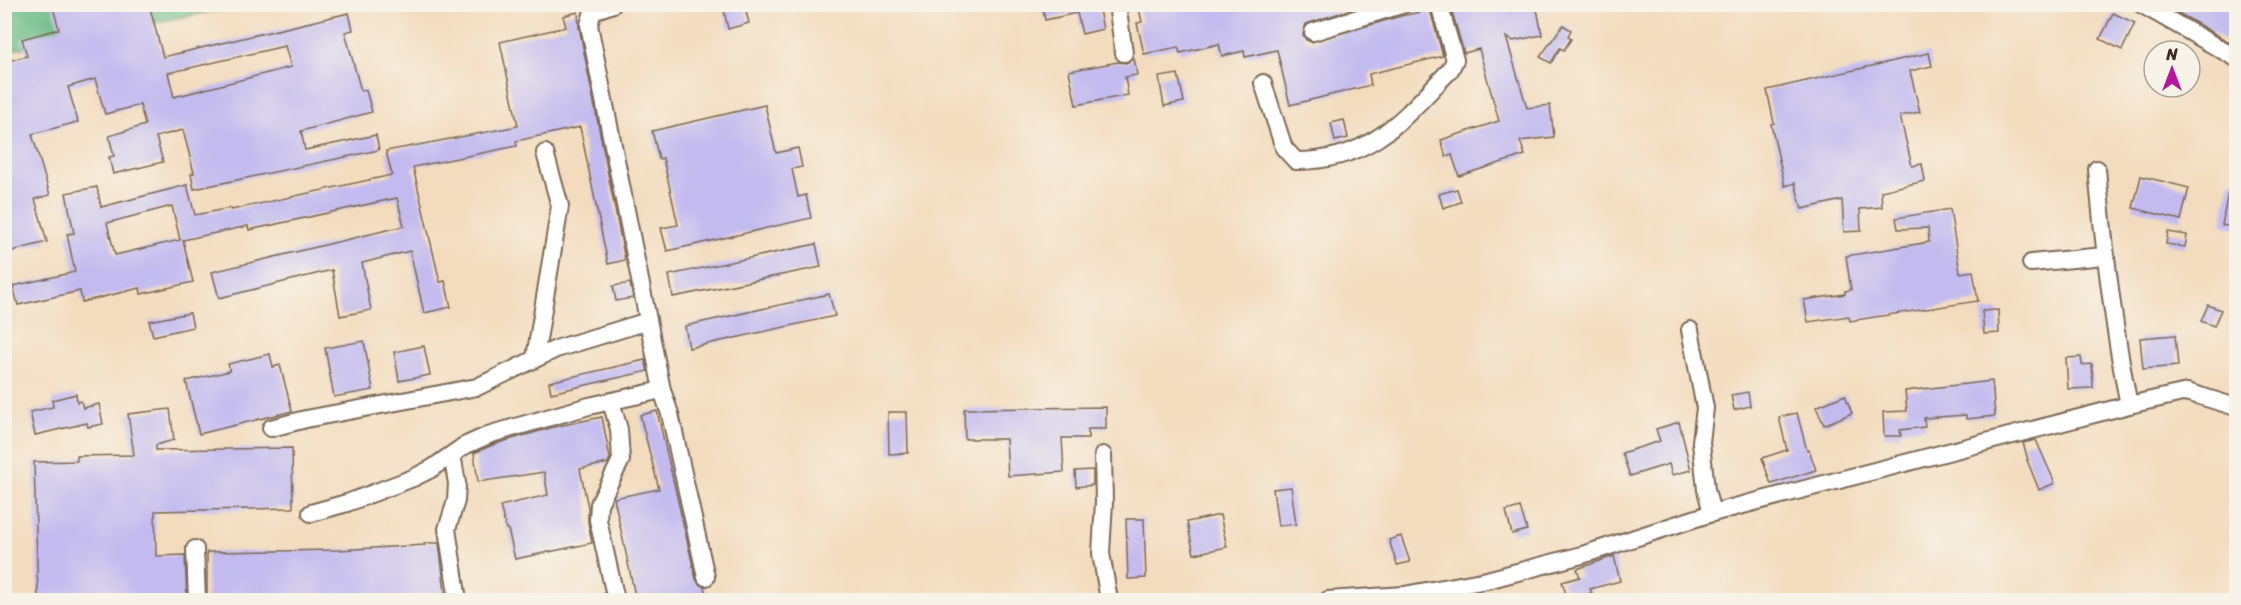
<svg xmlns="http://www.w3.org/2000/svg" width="2241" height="605" font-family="Sriracha,sans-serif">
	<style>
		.forest { fill: #6cbc87; stroke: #547352; stroke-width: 1.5 }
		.building { fill: #c3bbef; fill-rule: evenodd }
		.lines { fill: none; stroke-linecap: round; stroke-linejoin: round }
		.minor-casing { stroke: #7b6856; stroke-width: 20 }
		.minor { stroke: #fff; stroke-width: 16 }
	</style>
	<rect width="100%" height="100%" fill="#f7f3e8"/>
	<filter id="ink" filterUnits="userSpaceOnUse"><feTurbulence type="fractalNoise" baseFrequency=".0167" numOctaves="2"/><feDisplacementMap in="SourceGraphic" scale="12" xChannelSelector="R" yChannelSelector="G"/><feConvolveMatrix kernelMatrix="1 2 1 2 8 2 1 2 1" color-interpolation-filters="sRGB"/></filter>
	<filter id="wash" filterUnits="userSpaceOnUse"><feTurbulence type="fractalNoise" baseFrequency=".008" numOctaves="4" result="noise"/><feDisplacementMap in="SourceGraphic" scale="24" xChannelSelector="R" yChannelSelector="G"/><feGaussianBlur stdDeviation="1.35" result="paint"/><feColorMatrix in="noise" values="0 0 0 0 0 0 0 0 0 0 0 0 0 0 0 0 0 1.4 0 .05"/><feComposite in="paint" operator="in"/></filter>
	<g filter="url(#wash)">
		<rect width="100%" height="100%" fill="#f3dcbe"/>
		<path class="forest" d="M5,5H245L5,51Z"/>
		<g id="blocks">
			<g class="building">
				<path d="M52,4H149L163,57L349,13L353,30L345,32L361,91L366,90L372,112L301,131L305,150L376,135L379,150L194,189L191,174L194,173L183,130L156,137L163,162L113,174L109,157L114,156L109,136L145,125L140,105L105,114L95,79L68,87L78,122L32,134L50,195L35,199L47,242L4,253V62L27,56L22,39L59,29ZM285,46L291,67L174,97L168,73Z"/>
				<path d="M729,4H744L749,23L728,29L723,6Z"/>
				<path d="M1042,4H1095L1097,10H1099L1103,29L1082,34L1077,13L1045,20Z"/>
				<path d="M1138,4H1367L1306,24L1303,35L1306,40L1311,42L1401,16L1430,10L1443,56L1369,74L1371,85L1290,105L1277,50L1245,57L1244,51L1222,56L1219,44L1180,53L1178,47L1144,54L1137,23L1142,22Z"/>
				<path d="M1536,4L1542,35L1513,41L1506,37L1527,108L1550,105L1554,137L1520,141L1525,155L1459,176L1452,155L1446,157L1441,140L1499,121L1479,49L1464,53L1450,5Z"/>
				<path d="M2163,4H2236V46Z"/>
				<path d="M578,12L579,27L625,260L608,264L580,127L516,141L517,146L413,167L440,282L445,281L451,307L424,313L410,251L362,263L371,310L340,316L332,270L219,298L212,272L404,226L397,198L249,230L248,226L183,240L193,282L141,294L140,288L82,302L80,291L18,305L13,286L75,272L67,234L74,233L66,193L97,187L101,207L187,185L195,215L231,208V210L392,175L386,151L518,126L500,42L566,27L563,16ZM172,206L180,240L115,255L107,223Z"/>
				<path d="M2113,13L2135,23L2122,50L2100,39Z"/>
				<path d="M1563,25L1571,30L1568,36L1571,39L1564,50L1560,48L1551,63L1540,57Z"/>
				<path d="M1929,53L1932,66L1910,71L1920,112L1900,116L1912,166L1922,164L1925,181L1881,191L1882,207L1860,209L1861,231L1844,232L1842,200L1802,209L1795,183L1785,186L1771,124L1774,123L1767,90Z"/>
				<path d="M1134,58L1137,75L1125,77L1128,95L1076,105L1069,71L1118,62L1126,63Z"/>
				<path d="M1178,74L1184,102L1164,106L1159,77Z"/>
				<path d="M765,105L776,153L798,148L802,167L792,169L798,197L806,195L811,218L667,251L661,228L678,225L663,158L659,159L652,131Z"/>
				<path d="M1344,120L1348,138L1335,141L1331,123Z"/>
				<path d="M2141,176L2189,188L2181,220L2133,208Z"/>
				<path d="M2230,181L2236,182V228L2222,225Z"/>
				<path d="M1457,189L1461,202L1443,208L1439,194Z"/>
				<path d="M1950,209L1960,273L1973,271L1978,301L1850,321L1849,316L1808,322L1804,300L1845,294V291L1851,290L1846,256L1929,242L1928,228L1898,229L1896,218Z"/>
				<path d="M2168,232L2187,235L2185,247L2166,244Z"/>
				<path d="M816,244L821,267L673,297L669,275Z"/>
				<path d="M630,283L633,298L616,301L613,286Z"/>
				<path d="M829,294L835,316L689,348L685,326Z"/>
				<path d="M2208,305L2221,310L2214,326L2201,321Z"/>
				<path d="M1998,310L1999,333L1984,334L1982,311Z"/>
				<path d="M190,313L193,327L153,336L149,321Z"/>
				<path d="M2175,335L2178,366L2143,369L2140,338Z"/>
				<path d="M364,341L373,390L334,397L325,348Z"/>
				<path d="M424,346L430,375L399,381L394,352Z"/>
				<path d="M270,354L273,367L280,365L292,411L199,434L186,381L230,371L228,364Z"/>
				<path d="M2081,357L2082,365L2092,364L2093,388L2068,389L2066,358Z"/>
				<path d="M645,360L648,371L551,393L549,382Z"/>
				<path d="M1992,381L1995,416L1966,419V415L1924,418L1925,427L1900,430L1901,436H1884L1883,412L1907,411L1905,391Z"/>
				<path d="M1748,392L1750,406L1734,410L1731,395Z"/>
				<path d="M76,394L77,402L81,401L83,408L99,404L103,424L88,427L87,423L35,435L30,412L53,407L52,400Z"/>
				<path d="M1845,395L1852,413L1824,425L1816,407Z"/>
				<path d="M1106,407V429H1088V438H1062L1064,472L1008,476L1006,439H965L964,409Z"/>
				<path d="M170,409L174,440L156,445V450L292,448L293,508L155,511L156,556L185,555L187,600H70V596L38,597L34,462L77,461V456L134,455L128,414Z"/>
				<path d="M657,411L696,579L699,584L704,587L708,600H636L614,498L659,489L640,415Z"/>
				<path d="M888,412H907L908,453L889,454Z"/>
				<path d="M1797,413L1807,451L1809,450L1816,470L1771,484L1762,458L1787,450L1779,417Z"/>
				<path d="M602,417L610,458L608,463L580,469L588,507V522L592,543L515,559L508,529H506L500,506L548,495L544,472L478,482L474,453L495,444L554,427Z"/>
				<path d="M1679,422L1691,470L1672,475L1669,464L1630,476L1622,453L1660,441L1656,429Z"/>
				<path d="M2036,440L2055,483L2039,490L2027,460H2028L2023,443Z"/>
				<path d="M1093,470V485L1076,487L1075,471Z"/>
				<path d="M1291,487L1296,524L1278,526L1273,489Z"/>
				<path d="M1520,507L1527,530L1512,534L1506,511Z"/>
				<path d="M1220,515L1227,547L1194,554L1187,522Z"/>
				<path d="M1126,519H1144L1146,578L1128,579Z"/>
				<path d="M1401,536L1410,562L1397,565L1389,540Z"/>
				<path d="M424,543H439L446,600H207V552L338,550L425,545Z"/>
				<path d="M1614,556L1620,581L1590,589L1592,593L1568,600L1562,582L1580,577L1577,569Z"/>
			</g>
		</g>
	</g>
	<g filter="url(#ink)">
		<use href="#blocks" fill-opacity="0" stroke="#7b6856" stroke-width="1.5"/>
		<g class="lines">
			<g class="minor-casing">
				<g id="minor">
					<path d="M1117,4L1124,53"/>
					<path d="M2141,4L2236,58"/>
					<path d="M1313,32L1404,4"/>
					<path d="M1263,83L1284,148L1296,161C1371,161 1402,120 1450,70L1455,60L1439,4"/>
					<path d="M2097,169C2104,248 2113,327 2129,405"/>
					<path d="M2031,263L2104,256"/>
					<path d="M1690,330L1705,408L1701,442L1706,490L1712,513"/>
					<path d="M535,358L560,206L545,153"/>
					<path d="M662,390L670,414L706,577"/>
					<path d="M611,402L619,429L621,460L599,504L598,520L616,600"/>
					<path d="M271,428L306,419L477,387L556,349L648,321"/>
					<path d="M452,455L457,483L456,501L447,529L458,600"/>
					<path d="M1103,455L1104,502L1101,553L1109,600"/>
					<path d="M311,513L347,503L413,478L431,469L464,446L491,434L589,406L662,390L589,25L593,11L613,4"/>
					<path d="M195,549L197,600"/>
					<path d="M1328,600L1404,595L1487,580L1582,555L1712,513L2129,405L2187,392L2236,407"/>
				</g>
			</g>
			<use href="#minor" class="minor"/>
		</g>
	</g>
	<rect width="2241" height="605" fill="none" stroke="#f7f3e8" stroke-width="24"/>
	<g transform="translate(2172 69)"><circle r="28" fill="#f7f3e8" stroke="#aca397" stroke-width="1.5"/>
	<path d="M0-4.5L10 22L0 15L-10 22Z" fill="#b5179e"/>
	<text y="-9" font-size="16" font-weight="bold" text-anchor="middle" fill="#3b2a1e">N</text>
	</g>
</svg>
